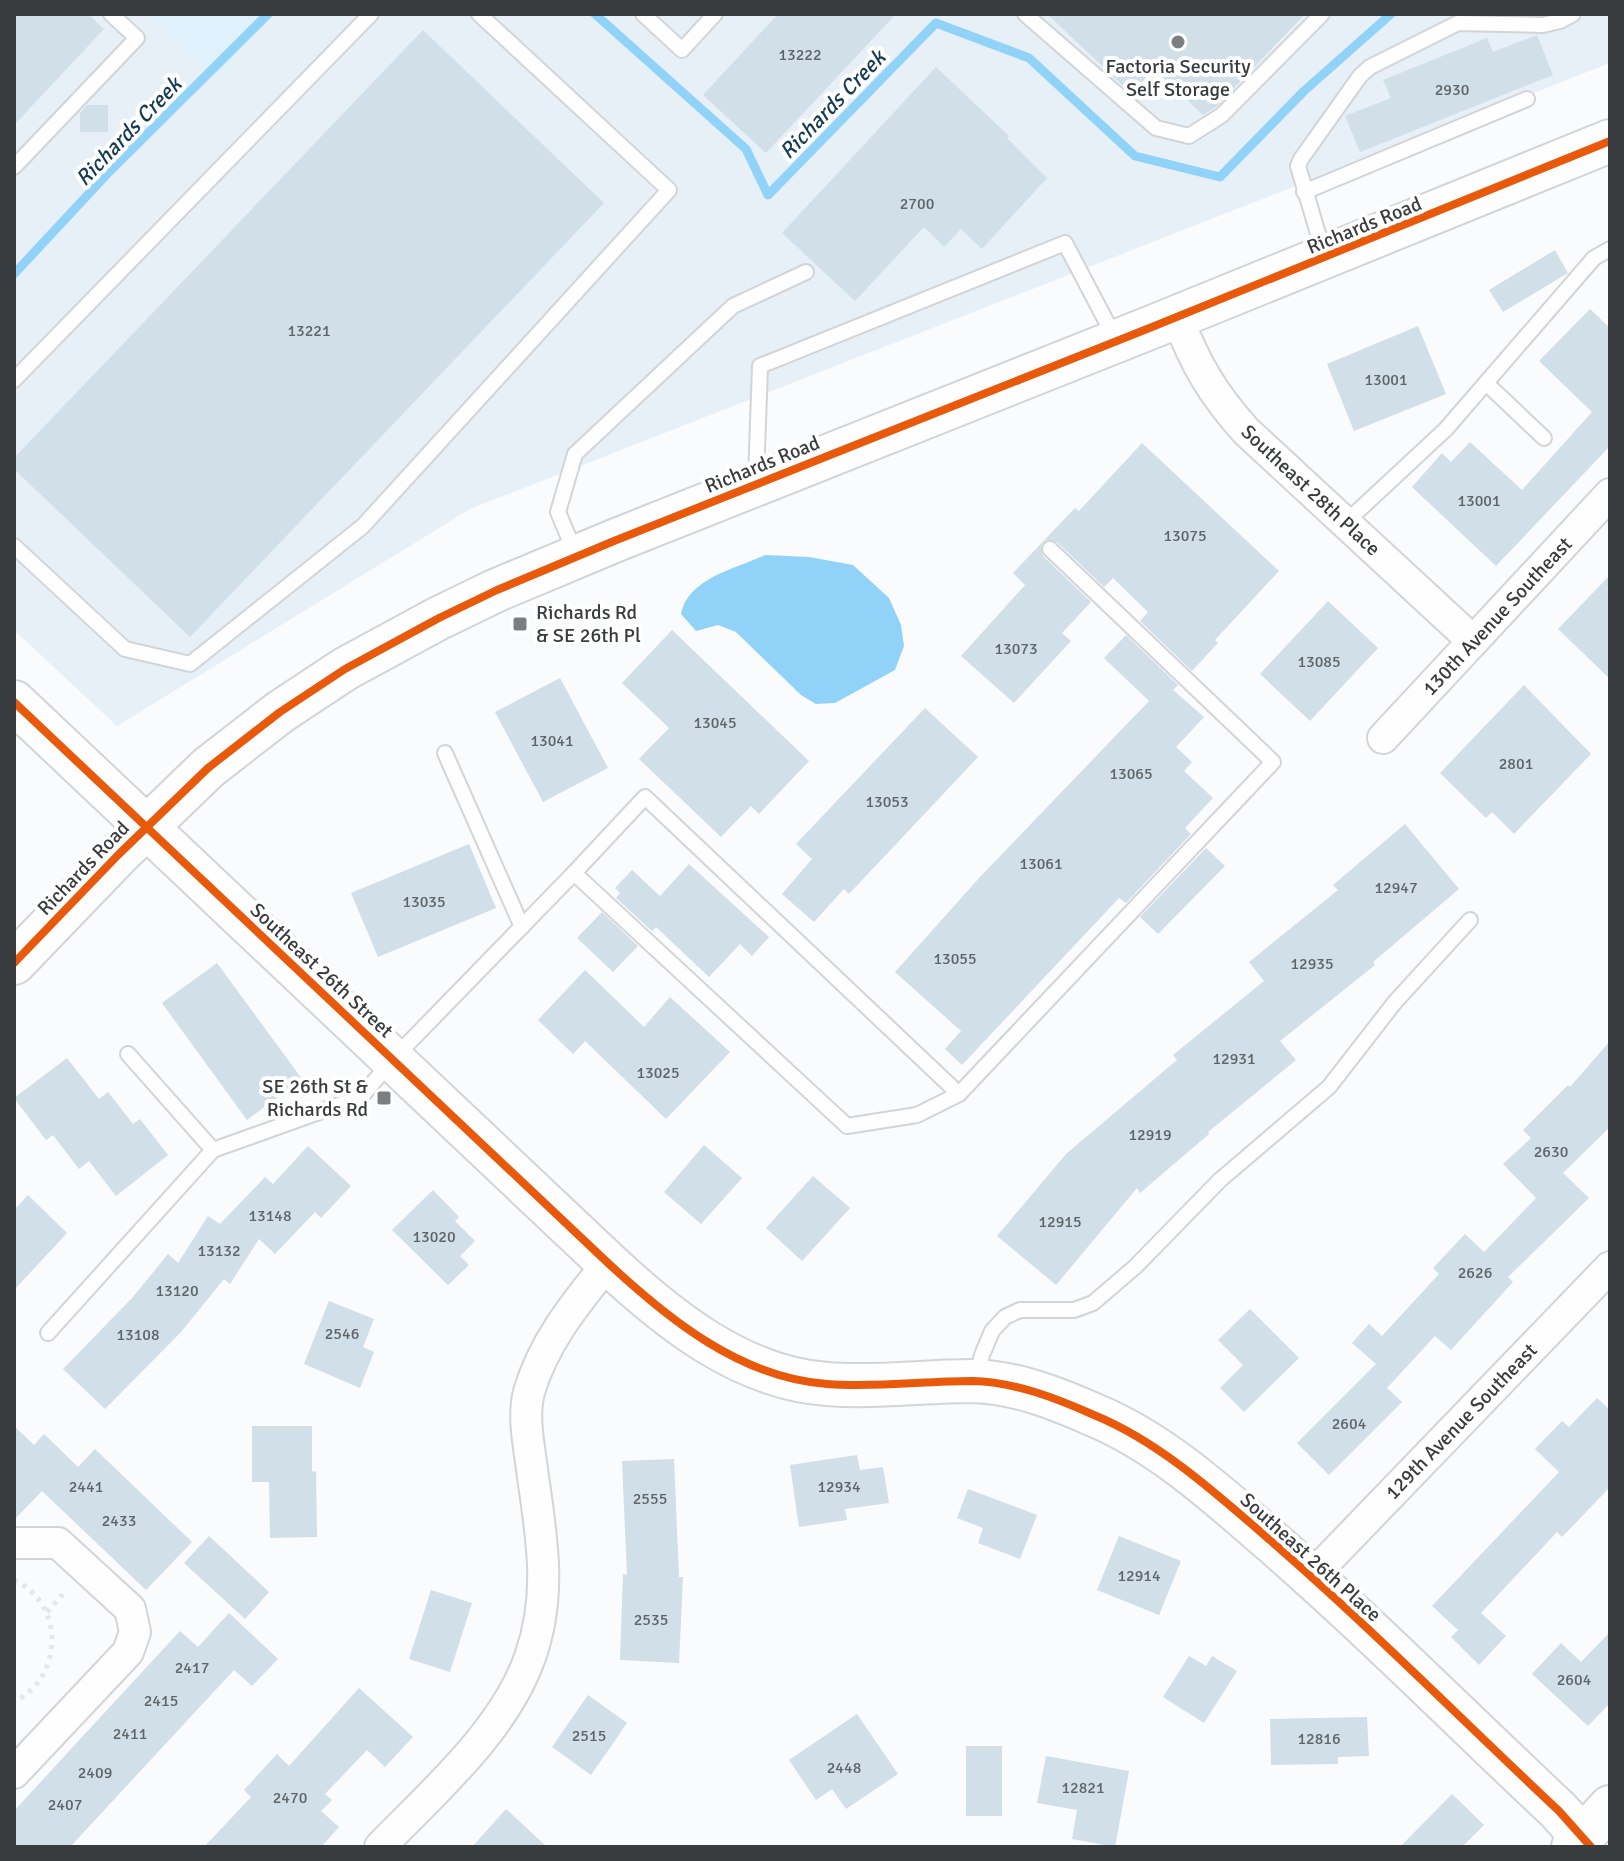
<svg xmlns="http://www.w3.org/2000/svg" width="1624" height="1861" font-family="Signika,sans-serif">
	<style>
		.built { fill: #e7f0f6 }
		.green { fill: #dff1fd }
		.water { fill: #91d2f8 }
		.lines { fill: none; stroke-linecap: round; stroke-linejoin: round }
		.stream { stroke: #91d2f8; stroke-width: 9 }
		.building { fill: #d0dfe8 }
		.lane-casing { stroke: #d2d4d6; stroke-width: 18 }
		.street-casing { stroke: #d2d4d6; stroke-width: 34 }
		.secondary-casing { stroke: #d2d4d6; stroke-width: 46 }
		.path { stroke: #e5e6e6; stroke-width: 5; stroke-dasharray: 4 6; stroke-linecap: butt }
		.lane { stroke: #fefeff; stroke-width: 14 }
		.street { stroke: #fefeff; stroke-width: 30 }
		.secondary { stroke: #fefeff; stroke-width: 42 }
		.cycleway-casing { stroke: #fff; stroke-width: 13 }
		.cycleway { stroke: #e8590c; stroke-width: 8 }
		.poi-dot { fill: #7c7f81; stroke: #fff; stroke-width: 3 }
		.labels { text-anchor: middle; stroke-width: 8; stroke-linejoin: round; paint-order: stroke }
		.number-label { font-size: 16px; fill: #5e6568 }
		.poi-label { font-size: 20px; fill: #383c3e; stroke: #fff }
		.street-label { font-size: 20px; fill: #383c3e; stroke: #fff }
		.water-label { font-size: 22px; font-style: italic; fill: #143b52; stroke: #fff }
	</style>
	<rect width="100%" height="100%" fill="#f9fbfd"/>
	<path class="built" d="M14,14H1610V63L470,509L117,726L14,630Z"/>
	<path class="green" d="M152,14H275L216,78Z"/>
	<path class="water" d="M765,555L809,557L853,565L889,598L901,625L904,646L895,670L835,703L816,704L801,695L736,632L718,625L696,631L681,614C688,578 735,569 765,555Z"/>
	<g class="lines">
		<g class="stream">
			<path d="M595,14L746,149L768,195L936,23L1029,58L1135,156L1220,177L1304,91L1391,14"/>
			<path d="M14,274L109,172L268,14"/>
		</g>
	</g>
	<g class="building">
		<path d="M14,14H88L104,29L14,125Z"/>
		<path d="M778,14H896L766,153L703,95Z"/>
		<path d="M1047,14H1305L1216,107L1203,115L1154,69L1131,93Z"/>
		<path d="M423,30L604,203L190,637L14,469V458Z"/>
		<path d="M1537,35L1553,75L1360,152L1345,116L1391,98L1383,80L1487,38L1493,52Z"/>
		<path d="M936,67L1009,136L1007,138L1047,178L982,249L961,229L944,247L924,227L855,301L782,233Z"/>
		<path d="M87,105H108V132H80V113Z"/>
		<path d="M1555,250L1568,273L1503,312L1489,290Z"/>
		<path d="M1590,309L1610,328V446L1496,566L1412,487L1442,453L1451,462L1470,442L1522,490L1592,412L1539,361Z"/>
		<path d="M1418,326L1446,394L1354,431L1327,364Z"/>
		<path d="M1142,443L1279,571L1215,640L1218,643L1192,671L1140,621L1148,612L1113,578L1104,587L1057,542L1046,540L1041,546L1043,556L1091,602L1062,633L1071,641L1014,703L961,656L1025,585L1013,573L1075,508L1079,511Z"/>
		<path d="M1610,575V679L1558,629Z"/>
		<path d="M1328,601L1378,648L1310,721L1260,674Z"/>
		<path d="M672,630L809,761L759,814L751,806L721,837L639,759L669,728L622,683Z"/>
		<path d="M1126,635L1178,685L1173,690L1204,717L1176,747L1192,762L1184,771L1213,798L1185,828L1191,834L1126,903L1119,898L962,1065L945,1049L961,1031L895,972L980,877L1149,701L1104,658Z"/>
		<path d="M560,678L608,768L543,802L495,712Z"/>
		<path d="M1524,685L1591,754L1514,834L1492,812L1486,818L1440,773Z"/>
		<path d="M925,708L978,757L849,894L844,889L814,922L782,894L812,859L796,844Z"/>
		<path d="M1405,824L1459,889L1373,962L1375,965L1280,1041L1296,1060L1208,1132L1209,1134L1140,1193L1137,1188L1056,1285L997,1236L1066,1154L1177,1060L1173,1055L1264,981L1249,962L1338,890L1333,885Z"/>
		<path d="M469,844L496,908L378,957L351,893Z"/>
		<path d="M1206,848L1225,866L1158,934L1140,917Z"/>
		<path d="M689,864L769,937L752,956L740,944L709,977L656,927L652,931L616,898L620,893L615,888L632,870L660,896Z"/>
		<path d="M602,912L638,946L613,972L577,938Z"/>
		<path d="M217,963L302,1079L247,1120L162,1003Z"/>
		<path d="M585,970L644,1027L670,997L730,1052L666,1119L585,1041L573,1054L538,1020Z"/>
		<path d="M1610,1041V1127L1563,1173L1589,1198L1508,1277L1513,1282L1451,1350L1435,1336L1387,1388L1402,1402L1329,1475L1297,1443L1376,1364L1352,1343L1369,1324L1382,1336L1439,1274L1433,1268L1465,1234L1484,1252L1536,1198L1503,1164L1531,1138L1523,1130L1568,1085L1570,1087Z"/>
		<path d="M67,1058L99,1099L108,1092L133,1124L140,1119L168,1155L116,1196L89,1161L79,1169L53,1135L46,1140L14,1098Z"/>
		<path d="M704,1145L742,1178L701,1224L664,1192Z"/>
		<path d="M308,1146L351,1186L321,1218L315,1212L275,1254L259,1239L230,1284L224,1279L181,1332L105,1409L63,1369L133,1297L168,1254L178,1263L208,1216L220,1224L265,1177L273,1184Z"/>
		<path d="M813,1176L850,1208L802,1261L766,1228Z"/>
		<path d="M433,1190L459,1217L455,1221L475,1241L460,1256L469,1265L448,1285L392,1230Z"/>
		<path d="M28,1195L67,1233L14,1290V1210Z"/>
		<path d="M329,1301L374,1319L363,1347L374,1352L360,1388L304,1364Z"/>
		<path d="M1250,1309L1299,1358L1244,1412L1220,1388L1243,1365L1218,1340Z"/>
		<path d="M1597,1398L1610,1410V1487L1562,1537L1557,1532L1481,1613L1506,1636L1479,1665L1451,1637L1458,1630L1432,1606L1559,1472L1535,1449L1562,1421L1569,1427Z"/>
		<path d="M14,1426L34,1445L44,1434L78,1467L95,1449L192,1542L146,1590L42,1491L14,1520Z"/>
		<path d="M252,1426H312V1471L316,1472L317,1537L270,1538L269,1482H252Z"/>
		<path d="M857,1455L860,1470L883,1467L889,1503L845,1509L847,1520L799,1527L790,1465Z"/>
		<path d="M674,1459L679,1577H683L679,1663L620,1660L623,1574L627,1575L622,1461Z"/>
		<path d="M968,1489L1037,1515L1020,1559L978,1543L983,1528L957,1518Z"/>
		<path d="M209,1536L269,1592L245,1619L184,1563Z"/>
		<path d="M1119,1536L1181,1561L1159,1615L1097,1590Z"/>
		<path d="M431,1590L472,1603L450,1672L409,1659Z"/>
		<path d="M229,1613L278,1659L252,1686L234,1670L70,1847H14V1811L94,1724L180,1631L198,1647Z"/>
		<path d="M1610,1632V1703L1588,1726L1532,1674L1561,1643L1581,1662Z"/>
		<path d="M1189,1656L1206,1666L1212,1656L1237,1671L1204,1723L1163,1697Z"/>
		<path d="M359,1688L413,1737L385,1767L367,1750L325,1794L332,1800L321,1811L339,1827L321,1847H204L251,1797L244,1790L277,1754L289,1766Z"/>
		<path d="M588,1695L627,1723L591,1775L552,1747Z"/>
		<path d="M857,1714L898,1774L846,1809L832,1789L816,1800L789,1760Z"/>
		<path d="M1367,1717L1369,1756L1338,1757V1764L1271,1765L1270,1719Z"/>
		<rect x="966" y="1746" width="36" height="70"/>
		<path d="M1046,1756L1129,1771L1115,1847L1072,1839L1077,1810L1037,1803Z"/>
		<path d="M1452,1794L1484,1825L1462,1847H1400Z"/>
		<path d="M506,1809L547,1847H472Z"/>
	</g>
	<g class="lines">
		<g class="lane-casing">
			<g id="lane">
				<path d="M643,14L682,50L715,14"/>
				<path d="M1025,14L1156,128L1189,136L1222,115L1322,14"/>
				<path d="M14,167L137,38L111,14"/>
				<path d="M1304,192L1527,99"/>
				<path d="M1324,254L1298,166L1301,159L1360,76L1370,67L1458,23L1543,25L1560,21L1573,14"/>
				<path d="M14,380L371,14"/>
				<path d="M1486,383L1544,438"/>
				<path d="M756,479L760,366L1065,243L1116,340"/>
				<path d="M1345,523L1446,429L1594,258L1610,249"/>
				<path d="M14,546L125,649L190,664L363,526L669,190L479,14"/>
				<path d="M576,555L558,512L575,454L733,306L806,272"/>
				<path d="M445,753L522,927"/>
				<path d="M574,873L645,797L959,1094"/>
				<path d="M128,1054L213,1150"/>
				<path d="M48,1333L213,1150L361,1097L393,1059L574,873L847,1126L917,1115L959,1094L1273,762L1050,549"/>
				<path d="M976,1377L982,1355L992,1331L1005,1317L1020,1310H1074L1093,1303L1135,1267L1220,1180L1329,1087L1395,1002L1470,920"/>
			</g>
		</g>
		<g class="street-casing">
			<g id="street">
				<path d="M1177,317C1196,365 1212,393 1246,431L1473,641"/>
				<path d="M1383,738L1610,494"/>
				<path d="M14,1543H58L130,1609L135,1632L128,1652L14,1773"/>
				<path d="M1312,1576L1610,1267"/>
				<path d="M380,1847C432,1793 505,1730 530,1657C552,1595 542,1539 533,1477C530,1450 522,1418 529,1392C544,1341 576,1303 608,1263"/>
			</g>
		</g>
		<g class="secondary-casing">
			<g id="secondary">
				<path d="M14,702L608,1263C668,1319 741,1378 827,1384C875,1388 924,1381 972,1381C1015,1382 1056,1398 1094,1415C1160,1442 1218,1495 1271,1541C1370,1627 1463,1721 1559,1811L1582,1837"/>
				<path d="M14,963L119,854L208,768L280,712L345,669L439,618L497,590L614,541L1152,327L1610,141"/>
				<path d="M1573,1847L1610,1807"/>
			</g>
		</g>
		<g class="path">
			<path d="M14,1580C66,1604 63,1678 14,1702"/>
			<path d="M47,1612L66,1591"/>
		</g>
		<use href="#lane" class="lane"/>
		<use href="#street" class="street"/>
		<use href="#secondary" class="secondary"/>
		<g class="cycleway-casing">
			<g id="cycleway">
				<path d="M14,702L608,1263C668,1319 741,1378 827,1384C875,1388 924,1381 972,1381C1015,1382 1056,1398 1094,1415C1160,1442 1218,1495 1271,1541C1370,1627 1463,1721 1559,1811L1591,1847"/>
				<path d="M14,963L119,854L208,768L280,712L345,669L439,618L497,590L614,541L1152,327L1610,141"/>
			</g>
		</g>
		<use href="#cycleway" class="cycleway"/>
	</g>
	<g class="poi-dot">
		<circle cx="1178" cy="42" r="8"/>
		<rect x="512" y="616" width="16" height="16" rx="4"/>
		<rect x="376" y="1090" width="16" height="16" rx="4"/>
	</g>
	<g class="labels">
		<g class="number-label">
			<text x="800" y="60">13222</text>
			<text x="1452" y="95">2930</text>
			<text x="917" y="209">2700</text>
			<text x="309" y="336">13221</text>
			<text x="1386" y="385">13001</text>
			<text x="1479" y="506">13001</text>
			<text x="1185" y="541">13075</text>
			<text x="1016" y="654">13073</text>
			<text x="1319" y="667">13085</text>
			<text x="715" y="728">13045</text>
			<text x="552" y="746">13041</text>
			<text x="1516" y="769">2801</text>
			<text x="1131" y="779">13065</text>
			<text x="887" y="807">13053</text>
			<text x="1041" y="869">13061</text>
			<text x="1396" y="893">12947</text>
			<text x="424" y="907">13035</text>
			<text x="955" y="964">13055</text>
			<text x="1312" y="969">12935</text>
			<text x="1234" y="1064">12931</text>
			<text x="658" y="1078">13025</text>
			<text x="1150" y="1140">12919</text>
			<text x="1551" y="1157">2630</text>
			<text x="270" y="1221">13148</text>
			<text x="1060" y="1227">12915</text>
			<text x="434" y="1242">13020</text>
			<text x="219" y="1256">13132</text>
			<text x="1475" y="1278">2626</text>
			<text x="177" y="1296">13120</text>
			<text x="342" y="1339">2546</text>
			<text x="138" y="1340">13108</text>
			<text x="1349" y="1429">2604</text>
			<text x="86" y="1492">2441</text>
			<text x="839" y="1492">12934</text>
			<text x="650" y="1504">2555</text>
			<text x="119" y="1526">2433</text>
			<text x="1139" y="1581">12914</text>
			<text x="651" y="1625">2535</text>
			<text x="192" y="1673">2417</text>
			<text x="1574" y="1685">2604</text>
			<text x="161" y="1706">2415</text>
			<text x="130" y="1739">2411</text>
			<text x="589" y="1741">2515</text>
			<text x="1319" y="1744">12816</text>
			<text x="844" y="1773">2448</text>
			<text x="95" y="1778">2409</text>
			<text x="1083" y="1793">12821</text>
			<text x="290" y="1803">2470</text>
			<text x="65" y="1810">2407</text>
		</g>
		<g class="poi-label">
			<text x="1178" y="73">Factoria Security<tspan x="1178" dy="23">Self Storage</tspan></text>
			<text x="536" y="619" text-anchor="start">Richards Rd<tspan x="536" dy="23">&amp; SE 26th Pl</tspan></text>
			<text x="368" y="1093" text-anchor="end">SE 26th St &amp;<tspan x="368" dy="23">Richards Rd</tspan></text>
		</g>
		<g class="street-label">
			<text transform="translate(1364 225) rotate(-22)" y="7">Richards Road</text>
			<text transform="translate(762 464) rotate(-22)" y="7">Richards Road</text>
			<text transform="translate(1311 490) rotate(43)" y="7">Southeast 28th Place</text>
			<text transform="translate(1497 616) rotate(-47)" y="7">130th Avenue Southeast</text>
			<text transform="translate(83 868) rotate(-46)" y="7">Richards Road</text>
			<text transform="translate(322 970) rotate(43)" y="7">Southeast 26th Street</text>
			<text transform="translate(1461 1421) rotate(-46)" y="7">129th Avenue Southeast</text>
			<text transform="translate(1311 1557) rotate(42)" y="7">Southeast 26th Place</text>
		</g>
		<g class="water-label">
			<text transform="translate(832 104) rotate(-46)" y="8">Richards Creek</text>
			<text transform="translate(128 131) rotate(-46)" y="8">Richards Creek</text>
		</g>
	</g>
	<rect width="1624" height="1861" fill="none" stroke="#383c3e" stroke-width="32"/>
</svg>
